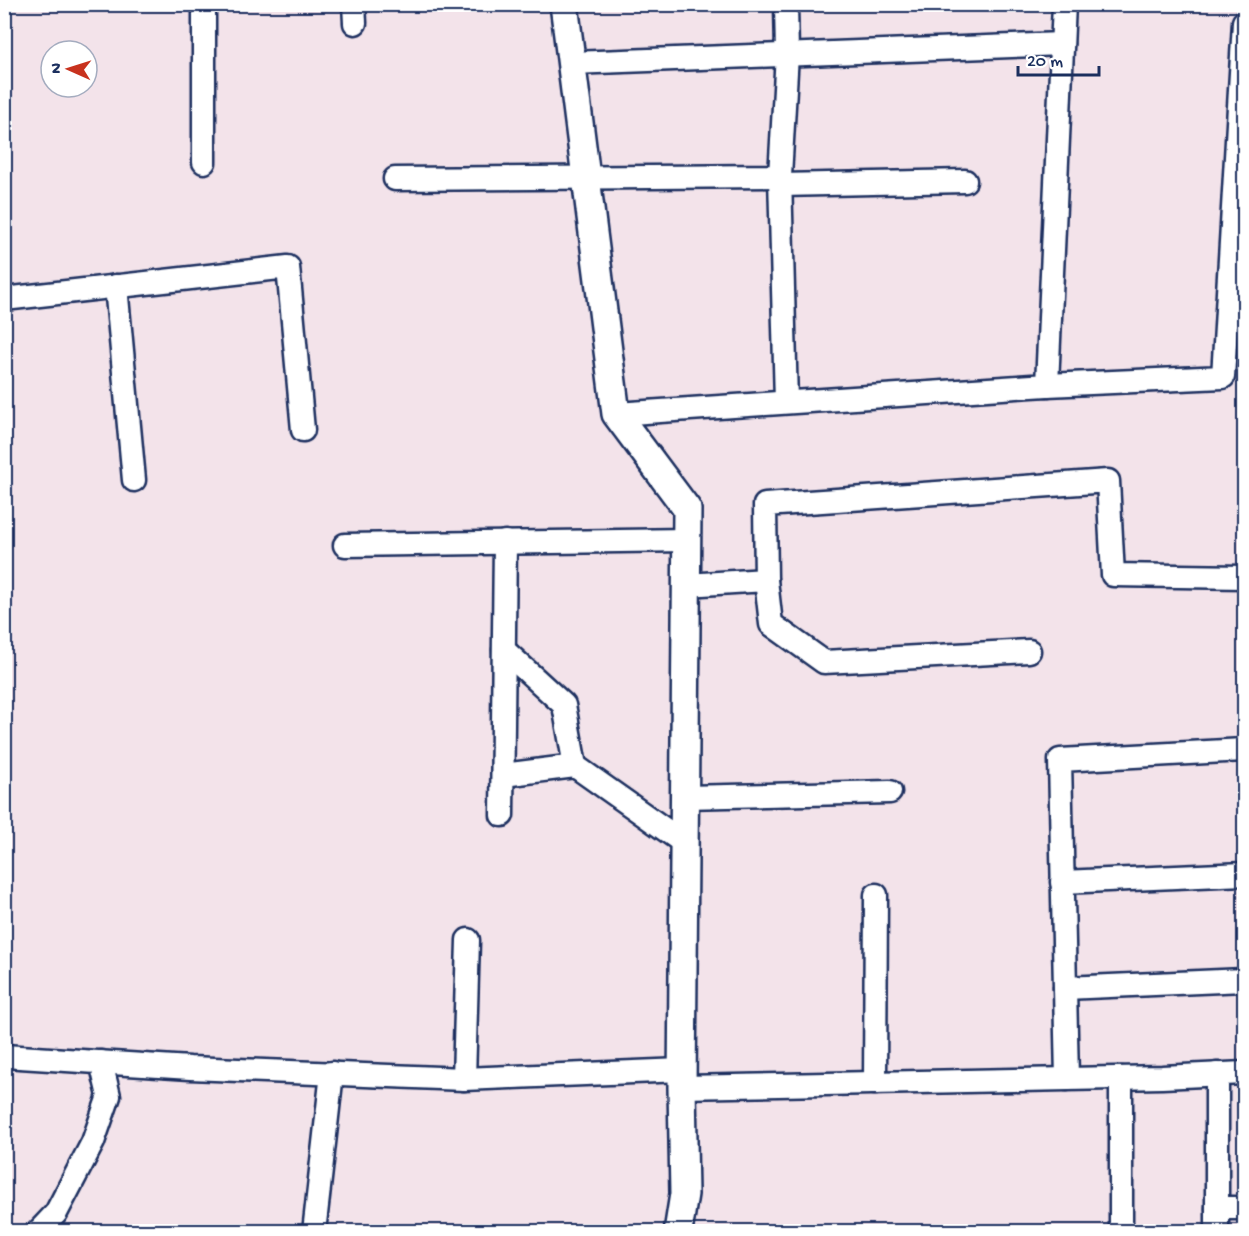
<svg xmlns="http://www.w3.org/2000/svg" width="1249" height="1236" font-family="'Gochi Hand',sans-serif">
	<style>
		.lines { fill: none; stroke-linecap: round; stroke-linejoin: round }
		.minor-casing { stroke: #1b2f5e; stroke-width: 27 }
		.tertiary-casing { stroke: #1b2f5e; stroke-width: 32 }
		.minor { stroke: #fff; stroke-width: 22 }
		.tertiary { stroke: #fff; stroke-width: 27 }
	</style>
	<rect width="100%" height="100%" fill="#f3e3ea"/>
	<filter id="ink" filterUnits="userSpaceOnUse"><feTurbulence type="fractalNoise" baseFrequency=".0167" numOctaves="2"/><feDisplacementMap in="SourceGraphic" scale="12" xChannelSelector="R" yChannelSelector="G"/><feConvolveMatrix kernelMatrix="1 2 1 2 8 2 1 2 1" color-interpolation-filters="sRGB"/></filter>
	<g filter="url(#ink)">
		<g class="lines">
			<g class="minor-casing">
				<g id="minor">
					<path d="M204,4V162"/>
					<path d="M354,4L355,23"/>
					<path d="M572,63L1062,44"/>
					<path d="M780,176L786,402"/>
					<path d="M395,179L780,176L787,54L786,4"/>
					<path d="M781,185L965,181"/>
					<path d="M116,286L134,480"/>
					<path d="M4,299L288,267L303,430"/>
					<path d="M1047,385L1223,377L1244,22"/>
					<path d="M616,414L1047,385L1064,4"/>
					<path d="M345,545L687,540"/>
					<path d="M766,580L765,505L1108,481L1113,575L1244,577"/>
					<path d="M686,585L766,580L771,624L824,662L1029,651"/>
					<path d="M504,650L564,705L575,766L684,843"/>
					<path d="M503,775L575,766"/>
					<path d="M685,797L890,792"/>
					<path d="M502,815L505,542"/>
					<path d="M1062,882L1244,874"/>
					<path d="M1065,988L1244,980"/>
					<path d="M4,1056L190,1068L464,1079L682,1070"/>
					<path d="M1217,1074V1232"/>
					<path d="M1121,1078V1232"/>
					<path d="M464,1079L468,940"/>
					<path d="M1067,1079L1060,760L1244,750"/>
					<path d="M875,1083L876,895"/>
					<path d="M682,1087L1162,1077L1244,1073"/>
					<path d="M1217,1208H1244"/>
					<path d="M38,1232L56,1213L93,1142L109,1096L101,1062"/>
					<path d="M314,1232L332,1073"/>
				</g>
			</g>
			<g class="tertiary-casing">
				<path id="tertiary" d="M564,4L616,414L687,509L682,1087L684,1194L678,1232"/>
			</g>
			<use href="#minor" class="minor"/>
			<use href="#tertiary" class="tertiary"/>
		</g>
	</g>
	<rect width="1249" height="1236" fill="none" stroke="#fff" stroke-width="24"/>
	<rect x="12" y="12" width="1225" height="1212" fill="none" stroke="#1b2f5e" stroke-width="2" filter="url(#ink)"/>
	<g transform="translate(69 69) rotate(273)"><circle r="28" fill="#ffffff" stroke="#a4acbf" stroke-width="1.5"/>
	<path d="M0-4.5L10 22L0 15L-10 22Z" fill="#c8321e"/>
	<text y="-9" font-size="16" font-weight="bold" text-anchor="middle" fill="#1b2f5e">N</text>
	</g>
	<path d="M1018 66v9h81v-9" fill="none" stroke="#1b2f5e" stroke-width="3"/>
	<text x="1027" y="66" font-size="18" fill="#1b2f5e" stroke="#ffffff" stroke-width="4.5" paint-order="stroke">20 m</text>
</svg>
